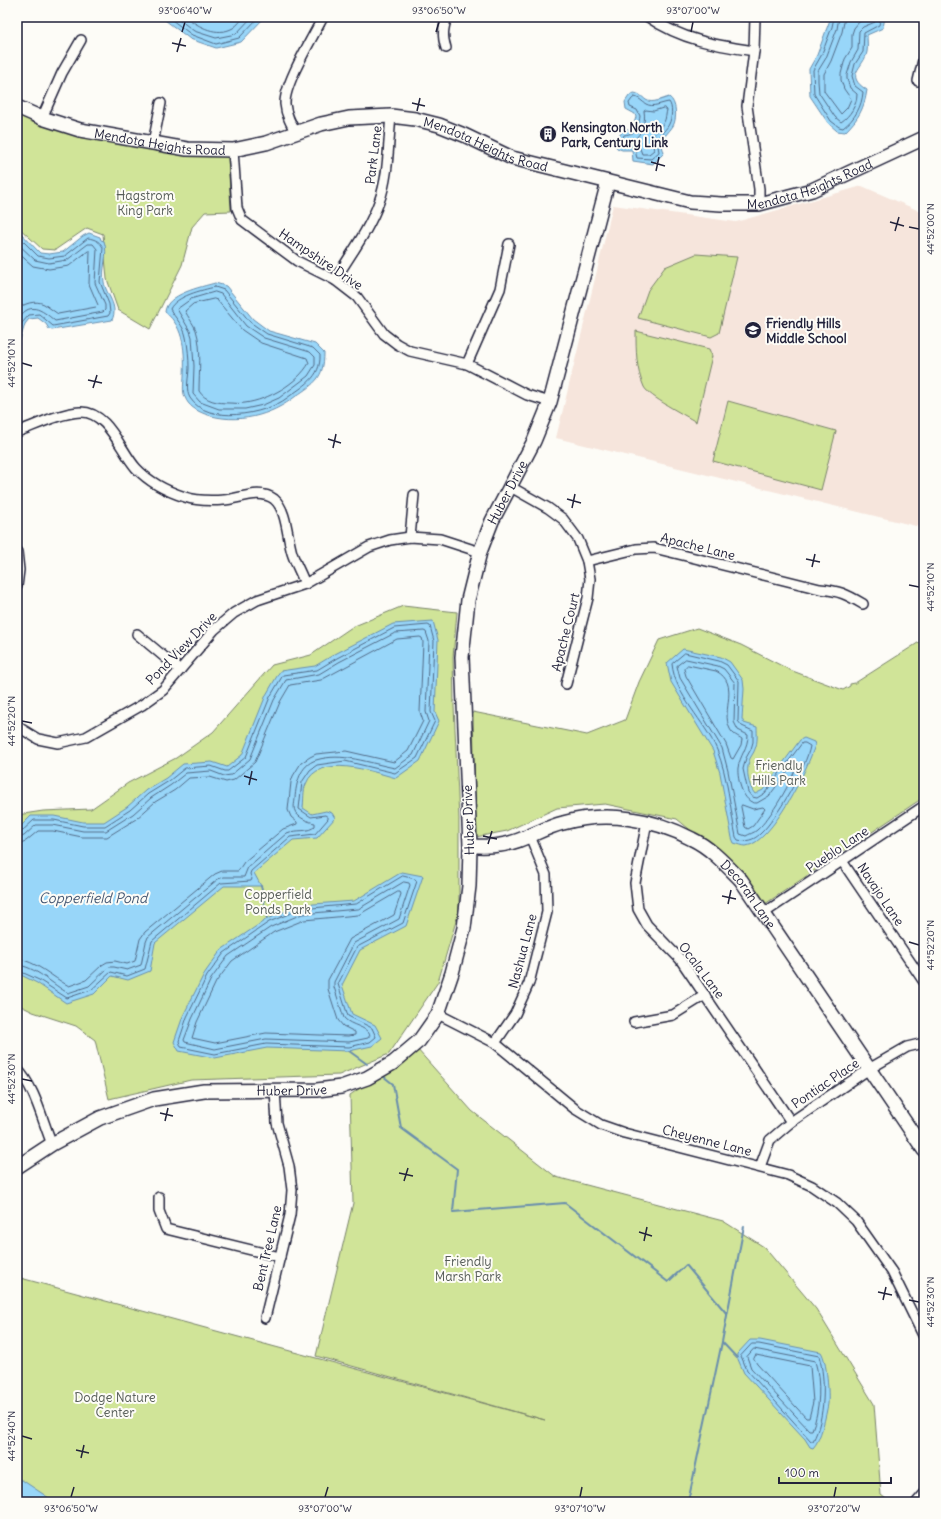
<svg xmlns="http://www.w3.org/2000/svg" width="941" height="1519" font-family="Delius,sans-serif">
	<style>
		.built { fill: #f6e5dc }
		.green { fill: #d0e498; stroke: #79836a }
		.water { fill: #98d6f9; stroke: #698ead }
		.lines { fill: none; stroke-linecap: round; stroke-linejoin: round }
		.shore { stroke: #516a87; stroke-width: 1 }
		.stream { stroke: #698ead; stroke-width: 2 }
		.street-casing { stroke: #22223b; stroke-width: 12 }
		.secondary-casing { stroke: #22223b; stroke-width: 16 }
		.street { stroke: #fdfcf7; stroke-width: 9 }
		.secondary { stroke: #fdfcf7; stroke-width: 13 }
		.ticks { fill: none; stroke: #22223b; stroke-width: 1.5 }
		.labels { text-anchor: middle; stroke-width: 4; stroke-linejoin: round; paint-order: stroke }
		.poi-label { font-size: 13px; font-weight: bold; fill: #22223b; stroke: #fdfcf7; text-anchor: start }
		.street-label { font-size: 13px; fill: #22223b; stroke: #fdfcf7 }
		.park-label { font-size: 13px; fill: #565c57; stroke: #fdfcf7 }
		.water-label { font-size: 14px; font-style: italic; fill: #455874; stroke: #fdfcf7 }
		.neatline { fill: none; stroke: #22223b; stroke-width: 1.5 }
		.ticks-label { font-size: 10px; text-anchor: middle; fill: #22223b }
	</style>
	<rect width="100%" height="100%" fill="#fdfcf7"/>
	<filter id="ink" filterUnits="userSpaceOnUse"><feTurbulence type="fractalNoise" baseFrequency=".025" numOctaves="2"/><feDisplacementMap in="SourceGraphic" scale="8" xChannelSelector="R" yChannelSelector="G"/><feConvolveMatrix kernelMatrix="1 2 1 2 8 2 1 2 1" color-interpolation-filters="sRGB"/></filter>
	<g filter="url(#ink)">
		<path class="built" d="M862,186L924,213V528L556,438L613,205L736,222Z"/>
		<g class="green">
			<path d="M17,113L76,134L177,154L228,155L231,211L205,212L192,227L182,265L150,329L118,310L107,279L103,234L87,228L55,250L42,249L17,226Z"/>
			<path d="M696,254L737,257L719,333L711,337L638,318L648,290L665,267Z"/>
			<path d="M636,331L709,349L712,356L696,422C685,415 649,397 644,387C636,369 636,350 636,331Z"/>
			<path d="M728,401L836,431L821,490L713,461Z"/>
			<path d="M403,606L457,612L453,657L454,705L459,819V911L438,982L389,1054L339,1075L191,1080L109,1099L95,1040L76,1026L33,1012L17,1004V815L43,811L91,809L128,783L176,758L213,732L272,665L311,655L352,627Z"/>
			<path d="M697,628L741,645L790,670L843,690L850,686V684L855,683L924,639V797L765,904L741,872L677,819L605,804L557,808L507,831L476,837L473,712L587,735L625,720L639,682L659,640Z"/>
			<path d="M417,1049L472,1111L556,1177L723,1221L764,1247L816,1309L874,1404L881,1495L890,1502H17V1277L545,1420L316,1356L353,1203L350,1095Z"/>
		</g>
		<g class="water">
			<path d="M161,17H265L241,42L216,48L190,39Z"/>
			<path d="M831,17H885L883,28L867,35C867,40 868,46 867,52C864,68 843,75 867,90C864,109 859,118 845,132L837,131L828,123L810,96L809,69L817,55Z"/>
			<path d="M634,93C640,94 641,96 646,100C652,104 662,99 669,97C677,102 677,119 673,126C669,132 664,136 661,142L664,153L653,164L633,161L632,150H622L617,148L615,143L623,130H632L636,117L635,114L626,109L625,102L629,96Z"/>
			<path d="M17,229L40,253L49,254L63,252L83,236L89,233L100,237L101,240L104,241C109,255 101,269 104,282C106,295 119,305 112,320L52,330L49,329L46,324L38,318L29,319L25,324L17,350Z"/>
			<path d="M215,283L226,286L253,319L269,331L315,344L324,353C324,378 315,383 296,396C271,416 237,425 205,414C197,411 188,406 185,397C182,391 184,383 184,376C185,353 185,328 165,312C166,294 201,287 215,283Z"/>
			<path d="M433,621L438,640L435,712L439,721L420,761L396,778C373,772 318,752 306,784C303,790 304,801 303,808L312,814L326,811L332,813L335,818L317,838L293,840L254,873L261,886H224L155,943L150,971L128,980L112,976L94,994L66,1003L37,983L17,973V830L31,816H54L83,822H104L127,807L146,790L166,778L183,764L212,762L227,767L242,755L266,695L280,671L315,666L335,654L393,624Z"/>
			<path d="M683,649L721,657L730,662L743,680L744,689L742,719L744,723L757,727C757,734 758,742 755,749C754,753 750,757 749,761C746,771 748,786 755,794L763,790L800,740L804,738L814,742L815,745C808,768 772,843 746,846C743,846 738,844 734,843L732,838L720,773L713,751L671,682L667,663Z"/>
			<path d="M402,872L423,876L406,926L360,950L342,985L352,1014L375,1025L382,1038L372,1046L349,1051L267,1048L215,1058L179,1051L174,1042L183,1016L204,974L221,950L267,919L300,905L354,901Z"/>
			<path d="M750,1340H760L821,1352C827,1361 829,1393 828,1404C826,1415 821,1440 813,1448L810,1447L805,1439L744,1373L737,1357V1354Z"/>
			<path d="M17,1480H22L55,1502H17Z"/>
		</g>
		<g class="lines">
			<g class="shore">
				<path d="M168,17L192,35L216,44L239,38L259,17"/>
				<path d="M176,17L194,31L216,38L236,34L252,17"/>
				<path d="M186,17C199,27 217,37 233,28C237,26 241,20 244,17"/>
				<path d="M834,17L832,27L821,56L813,70L814,94L831,121L839,127L843,128C855,119 862,106 863,92L855,86L852,76L855,64L863,52L864,33L879,25L881,17"/>
				<path d="M839,17L837,29L826,58L818,71V81L819,93L835,117L841,122C850,116 857,105 857,94L850,88L847,79V75L851,62L858,50L859,31L863,27L875,22L876,17"/>
				<path d="M845,17L842,32L831,61L824,74V91L841,114L847,108L851,99L844,89L841,80V74L845,59L852,48V34L854,28L859,22L870,17"/>
				<path d="M635,97C640,98 642,102 646,104C653,108 661,103 669,102C673,107 672,118 669,124C667,129 660,134 657,140L659,152L651,159L637,158L634,147L623,146L620,144L624,135C638,133 638,129 640,116L637,110L630,107L629,103L632,99Z"/>
				<path d="M664,108L667,110C666,113 666,119 664,122C656,135 650,132 654,150L649,154H642L639,146L634,140C642,133 646,122 644,111L646,110L653,111Z"/>
				<path d="M17,235L38,256L49,258L65,256L88,238C95,239 101,242 103,248L100,282L109,304L110,313L108,316L53,326L39,314L29,315L22,323L17,338"/>
				<path d="M17,243L35,260L49,263L67,260L88,244H93L97,249L95,283L105,305V310L103,312L55,321C41,309 29,300 17,321"/>
				<path d="M17,252L33,266L49,269L69,266L88,251H90L89,284L98,305L96,307L58,314C53,311 49,307 44,304C36,300 23,303 17,310"/>
				<path d="M215,287L224,290L250,322L267,334L313,348L320,355C321,378 303,386 287,398C265,415 207,425 190,398C185,390 189,376 189,368C189,358 188,347 186,337C184,326 175,318 170,309C176,296 202,290 215,287Z"/>
				<path d="M215,292L221,294L246,326L264,338L310,352L315,357V365L308,376L279,398L263,405L245,409H219L200,402L193,394L194,366L192,337L190,331L177,309L191,299Z"/>
				<path d="M214,299L217,300L242,330L261,343L307,358L309,363C298,383 268,400 245,403C240,404 234,403 229,403C218,403 205,401 199,391C199,373 202,348 196,330C193,323 188,317 185,311L193,304Z"/>
				<path d="M685,653L719,661L727,665L739,681L738,721L742,726L753,731V742L751,749L746,758L743,769L748,792L752,797L757,798L765,793L802,743H805L810,746C807,766 776,820 760,834C754,840 746,842 738,840L736,837C730,808 728,777 717,750C705,721 675,696 672,664Z"/>
				<path d="M686,659L718,666L724,669L735,683L734,722L738,730L748,735C748,748 740,755 738,768C737,779 743,804 757,803L769,796L794,763L797,764C793,780 770,819 757,830C754,833 749,834 746,836L740,834L728,771L722,748L680,678L677,666Z"/>
				<path d="M688,665L716,671C741,684 720,710 730,729C733,735 738,736 742,739L741,745L733,759L731,758L726,744L686,676L684,669Z"/>
				<path d="M742,805L753,809L763,807L765,809L753,826L748,829L745,827L741,807Z"/>
				<path d="M17,832H21L34,820H54L83,826H105L130,810L148,794L169,781L185,768L211,766L225,771H228L246,757L270,697L283,675L317,670L337,658L394,628L428,625L430,626L434,641L431,712L435,721L417,758L395,773L345,761L317,765L310,770L302,782L299,809L311,817L325,815L328,817V819L315,834L290,837L251,871L250,874L252,879L251,881L221,883L152,941L145,969L127,976L111,972L91,990L67,998L39,980L17,970"/>
				<path d="M17,838L24,836L36,825H53L83,831H106L133,814L151,798L171,785L186,773L211,771L224,776L231,775L250,759L274,700L286,680L319,674L339,662L395,633L424,631L426,632L429,641L426,712L429,721L413,755L395,768C368,763 343,752 316,760C300,765 296,784 295,798C295,802 293,807 295,811C297,817 308,822 315,823V826C309,833 296,829 287,833L248,867L244,877H224L218,879L148,937L146,942L141,965L127,970L114,967H109L89,986L68,993C53,985 35,966 17,965"/>
				<path d="M17,844L26,841L38,831H53L82,837H107L136,819L155,802L175,790L189,778L210,777L226,782L234,780L255,762L280,702L290,685L321,680L397,639L420,637L422,638L423,642L420,712L423,721L408,751L394,762L346,751L316,754L310,757L301,763L293,776L291,782L288,810L291,817L297,822V824L283,829L244,862L238,871H222L215,874L145,932L140,939L135,961L127,964L115,961L107,962L102,965L86,980L69,986C53,978 35,960 17,959"/>
				<path d="M403,876L415,879L417,881L403,923L357,947L338,984L348,1016L372,1028L376,1037L370,1042L349,1047L266,1044L215,1054L181,1047L179,1041L187,1017L207,976L224,953L269,922L301,909L356,904Z"/>
				<path d="M404,882L409,883L410,885L399,919L354,943L334,982V987L344,1018C351,1026 366,1026 370,1035L368,1038L349,1042L266,1039L215,1049L185,1042L184,1040L192,1019L211,979L228,956L271,927L302,914L358,909Z"/>
				<path d="M398,892H400L401,894L394,915L350,939L328,980V989L338,1020L343,1026L355,1032V1035L348,1036L266,1033L215,1043L192,1038L197,1022L216,982L232,961L274,932L304,920L358,915Z"/>
				<path d="M752,1344H759L819,1356C826,1379 825,1419 813,1441H811L747,1370L741,1356Z"/>
				<path d="M754,1349L815,1361C821,1381 820,1411 812,1430H809L751,1368L747,1357Z"/>
				<path d="M756,1355L810,1366L813,1402L809,1418H806L757,1364L754,1359Z"/>
			</g>
			<g class="stream">
				<path d="M261,886L262,890"/>
				<path d="M263,898L267,919"/>
				<path d="M349,1051L367,1064"/>
				<path d="M383,1076L393,1084L401,1128L457,1169L453,1212L565,1203L668,1282L686,1265L727,1314"/>
				<path d="M722,1342L737,1358"/>
				<path d="M688,1502L722,1342L744,1226"/>
			</g>
			<g class="street-casing">
				<g id="street">
					<path d="M648,17C682,40 715,45 754,51"/>
					<path d="M755,17L754,51L747,106L759,189V204"/>
					<path d="M446,48C442,36 443,29 447,17"/>
					<path d="M918,81L924,56"/>
					<path d="M42,118L62,73L81,40"/>
					<path d="M296,133C291,124 286,115 285,104C284,84 313,37 323,17"/>
					<path d="M153,143L161,103"/>
					<path d="M233,150L237,208L242,220L297,261L335,280L357,297L384,334L397,344L410,351L467,364L527,395L550,402"/>
					<path d="M335,280C350,255 369,230 379,202C389,175 388,145 391,116"/>
					<path d="M467,364L500,289L509,244"/>
					<path d="M17,432C36,425 60,413 80,412C108,411 120,450 136,468C149,482 166,491 185,497C197,501 211,501 224,500C239,499 260,488 274,499C287,510 287,537 292,553C295,563 301,573 305,584"/>
					<path d="M509,486L548,508L563,519L578,539L587,561L590,579L588,598L566,684"/>
					<path d="M410,537L414,495"/>
					<path d="M17,552L19,570L17,586"/>
					<path d="M587,561L636,549L654,548L820,589C840,591 846,594 863,604"/>
					<path d="M137,634L180,670"/>
					<path d="M17,724L20,728L38,739L58,743L86,737L142,705L163,690L214,630L234,613L257,600L305,584L369,547L390,540L410,537L440,539L480,552"/>
					<path d="M647,822L635,883L638,909L647,925L680,959L791,1122"/>
					<path d="M842,861L924,982"/>
					<path d="M764,913L924,806"/>
					<path d="M438,1014L495,1043L575,1109L601,1125L624,1133L788,1175L812,1186L837,1203L856,1221L892,1272L924,1337"/>
					<path d="M634,1022L673,1015L705,995"/>
					<path d="M495,1043L515,1014L529,983L547,912L546,875L530,836"/>
					<path d="M17,1069C35,1087 42,1120 52,1144"/>
					<path d="M760,1167L770,1140L791,1122L869,1069L907,1047L924,1043"/>
					<path d="M159,1197V1211L166,1229L280,1257"/>
					<path d="M265,1318L290,1215L292,1190L289,1166L277,1123L275,1090"/>
					<path d="M917,1502L924,1494"/>
				</g>
			</g>
			<g class="secondary-casing">
				<g id="secondary">
					<path id="s1" d="M17,107L42,118L80,130L187,149L233,150L266,143L321,124L349,118L391,116L415,119L439,125L464,135L512,158L690,202L721,204H759L812,190L924,138"/>
					<path id="s2" d="M470,846C480,846 490,847 500,845C521,843 542,828 563,823C606,811 653,818 692,839C711,848 726,865 741,880L924,1150"/>
					<path id="s3" d="M17,1167L52,1144L100,1118L154,1099L204,1091L317,1090L341,1087L367,1078L393,1063L419,1041L438,1014L452,973L464,928L469,886L470,846L462,657L468,600L480,552L492,521L534,441L550,402L608,182"/>
				</g>
			</g>
			<use href="#street" class="street"/>
			<use href="#secondary" class="secondary"/>
		</g>
	</g>
	<path class="ticks" d="M182,32L185,22M436,32L439,22M691,32L693,22M172,43L186,46M177,52L181,38M412,103L425,106M417,111L420,98M651,162L665,166M656,171L659,157M890,222L904,226M909,227L919,229M895,231L899,217M22,363L32,366M88,380L102,383M93,388L97,375M328,439L341,443M333,448L336,434M567,499L581,503M572,508L575,494M806,559L820,562M812,567L815,554M909,585L919,587M22,721L32,723M244,776L257,780M249,785L252,771M483,836L497,839M488,844L492,831M722,896L736,899M728,904L731,890M909,942L919,945M22,1079L32,1081M160,1113L173,1116M165,1121L168,1108M399,1173L413,1176M404,1181L408,1168M639,1232L652,1236M644,1241L647,1227M878,1292L892,1295M883,1300L886,1287M909,1300L919,1302M22,1436L32,1439M76,1450L89,1453M81,1458L84,1445M71,1497L74,1487M325,1497L328,1487M580,1497L582,1487M834,1497L836,1487"/>
	<defs>
		<g id="building-disc" transform="scale(0.9)"><circle r="9.5" fill="#22223b" stroke="#fdfcf7"/><path d="M-4-6H4V6H1V3H-1V6H-4ZM-2.5-4.3h1.7v1.8h-1.7ZM.8-4.3h1.7v1.8H.8ZM-2.5-1h1.7V.8h-1.7ZM.8-1h1.7V.8H.8Z" fill="#fff"/></g>
		<g id="school-disc" transform="scale(0.9)"><circle r="9.5" fill="#22223b" stroke="#fdfcf7"/><path d="M0-5L7-2L0 1L-7-2ZM-4 1L0 2.5L4 1V4Q0 6-4 4Z" fill="#fff"/></g>
	</defs>
	<g fill-rule="evenodd">
		<use href="#building-disc" x="548" y="134"/>
		<use href="#school-disc" x="753" y="330"/>
	</g>
	<g class="labels">
		<g class="poi-label">
			<text x="561" y="132">Kensington North<tspan x="561" dy="15">Park, Century Link</tspan></text>
			<text x="766" y="328">Friendly Hills<tspan x="766" dy="15">Middle School</tspan></text>
		</g>
		<g class="street-label">
			<text dy="5" stroke="none"><textPath href="#s1" startOffset="148">Mendota Heights Road</textPath></text>
			<text dy="5" stroke="none"><textPath href="#s1" startOffset="484">Mendota Heights Road</textPath></text>
			<text transform="translate(373 155) rotate(-83)" y="5">Park Lane</text>
			<text dy="5" stroke="none"><textPath href="#s1" startOffset="820">Mendota Heights Road</textPath></text>
			<text transform="translate(321 259) rotate(34)" y="5">Hampshire Drive</text>
			<text dy="5" stroke="none"><textPath href="#s3" startOffset="1000">Huber Drive</textPath></text>
			<text transform="translate(698 546) rotate(14)" y="5">Apache Lane</text>
			<text transform="translate(565 632) rotate(-76)" y="5">Apache Court</text>
			<text transform="translate(181 648) rotate(-46)" y="5">Pond View Drive</text>
			<text transform="translate(468 820) rotate(-92)" y="5">Huber Drive</text>
			<text transform="translate(837 849) rotate(-34)" y="5">Pueblo Lane</text>
			<text transform="translate(881 894) rotate(56)" y="5">Navajo Lane</text>
			<text dy="5" stroke="none"><textPath href="#s2" startOffset="310">Decorah Lane</textPath></text>
			<text transform="translate(522 951) rotate(-75)" y="5">Nashua Lane</text>
			<text transform="translate(702 970) rotate(53)" y="5">Ocala Lane</text>
			<text transform="translate(825 1083) rotate(-34)" y="5">Pontiac Place</text>
			<text dy="5" stroke="none"><textPath href="#s3" startOffset="292">Huber Drive</textPath></text>
			<text transform="translate(707 1140) rotate(14)" y="5">Cheyenne Lane</text>
			<text transform="translate(267 1248) rotate(-77)" y="5">Bent Tree Lane</text>
		</g>
		<g class="park-label">
			<text x="145" y="200">Hagstrom<tspan x="145" dy="15">King Park</tspan></text>
			<text x="779" y="770">Friendly<tspan x="779" dy="15">Hills Park</tspan></text>
			<text x="278" y="899">Copperfield<tspan x="278" dy="15">Ponds Park</tspan></text>
			<text x="468" y="1266">Friendly<tspan x="468" dy="15">Marsh Park</tspan></text>
			<text x="115" y="1402">Dodge Nature<tspan x="115" dy="15">Center</tspan></text>
		</g>
		<g class="water-label">
			<text x="93" y="903">Copperfield Pond</text>
		</g>
	</g>
	<rect width="941" height="1519" fill="none" stroke="#fdfcf7" stroke-width="44"/>
	<path d="M779 1477v6h112v-6" fill="none" stroke="#22223b" stroke-width="2"/>
	<text x="785" y="1477" font-size="12" fill="#22223b" stroke="#fdfcf7" stroke-width="3" paint-order="stroke">100 m</text>
	<rect x="22" y="22" width="897" height="1475" class="neatline"/>
	<g class="ticks-label">
		<text x="185" y="14">93°06'40"W</text>
		<text x="439" y="14">93°06'50"W</text>
		<text x="693" y="14">93°07'00"W</text>
		<text transform="translate(930 229) rotate(-90)" y="4">44°52'00"N</text>
		<text transform="translate(11 363) rotate(-90)" y="4">44°52'10"N</text>
		<text transform="translate(930 587) rotate(-90)" y="4">44°52'10"N</text>
		<text transform="translate(11 721) rotate(-90)" y="4">44°52'20"N</text>
		<text transform="translate(930 945) rotate(-90)" y="4">44°52'20"N</text>
		<text transform="translate(11 1079) rotate(-90)" y="4">44°52'30"N</text>
		<text transform="translate(930 1302) rotate(-90)" y="4">44°52'30"N</text>
		<text transform="translate(11 1436) rotate(-90)" y="4">44°52'40"N</text>
		<text x="71" y="1512">93°06'50"W</text>
		<text x="325" y="1512">93°07'00"W</text>
		<text x="580" y="1512">93°07'10"W</text>
		<text x="834" y="1512">93°07'20"W</text>
	</g>
</svg>
